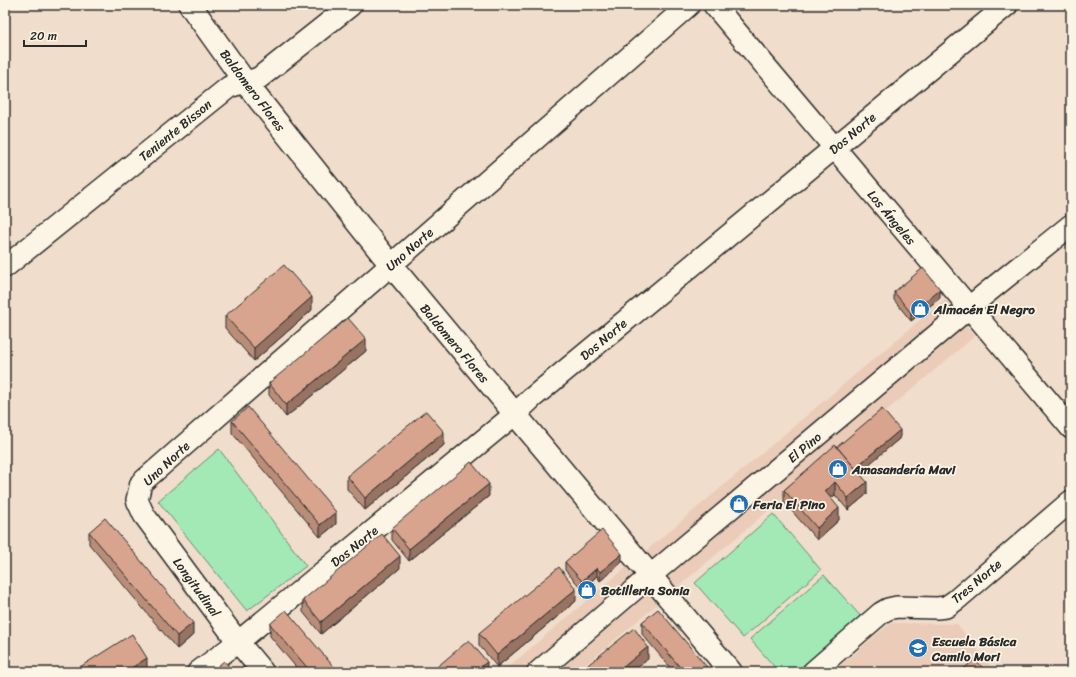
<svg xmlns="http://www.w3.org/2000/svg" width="1076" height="677" font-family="Sriracha,sans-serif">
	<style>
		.built { fill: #eaccb8 }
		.green { fill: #a2e9b6; stroke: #668a70 }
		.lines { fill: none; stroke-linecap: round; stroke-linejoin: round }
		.street-casing { stroke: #2b2b2b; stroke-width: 24 }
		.secondary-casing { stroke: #2b2b2b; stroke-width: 25 }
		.street { stroke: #fcf5e5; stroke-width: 21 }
		.secondary { stroke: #fcf5e5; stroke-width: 22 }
		.wall { fill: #ba8d79; stroke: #2b2b2b }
		.shaded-wall { fill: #977363; stroke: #2b2b2b }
		.building { fill: #d8a48d; stroke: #2b2b2b }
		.labels { text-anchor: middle; stroke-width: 3.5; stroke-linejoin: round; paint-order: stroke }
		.street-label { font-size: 13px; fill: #2b2b2b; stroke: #fcf5e5 }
		.poi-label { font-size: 13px; font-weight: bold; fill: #2b2b2b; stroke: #fcf5e5; text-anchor: start }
	</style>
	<rect width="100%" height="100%" fill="#f1ddcb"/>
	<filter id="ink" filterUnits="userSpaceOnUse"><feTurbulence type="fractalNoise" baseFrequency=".025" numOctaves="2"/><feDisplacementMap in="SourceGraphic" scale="8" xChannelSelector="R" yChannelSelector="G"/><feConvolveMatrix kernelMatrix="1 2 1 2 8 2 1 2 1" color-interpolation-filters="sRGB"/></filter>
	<g filter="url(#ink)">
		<g class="built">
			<path d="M945,299L975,336L577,672H502Z"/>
			<path d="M890,623L957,624L995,672H833Z"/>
		</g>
		<g class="green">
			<path d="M219,449L306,566L247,611L158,501Z"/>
			<path d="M773,514L821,570L743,638L695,583Z"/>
			<path d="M824,575L863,619L801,672H779L750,639Z"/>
		</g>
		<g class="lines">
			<g class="street-casing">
				<g id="street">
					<path d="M714,5L1071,428"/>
					<path d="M5,267L229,87L259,78L351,5"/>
					<path d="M198,672L238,642L515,414L532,398L1007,5"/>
					<path d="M263,672L238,642L144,515L137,500L141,483L689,5"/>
					<path d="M538,672L650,576L984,295L1071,225"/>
					<path d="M813,672L881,613L888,609L897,607L937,608L946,607L956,600L1071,501"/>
				</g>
			</g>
			<g class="secondary-casing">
				<path id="secondary" d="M190,5L245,82L391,265L515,414L731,672"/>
			</g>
			<use href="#street" class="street"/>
			<use href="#secondary" class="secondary"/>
		</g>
		<g class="wall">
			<path d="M505,5H514L508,10Z"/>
			<path d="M894,292L940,298L911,321L894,300Z"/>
			<path d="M312,310L254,361L225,328V316Z"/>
			<path d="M366,351L286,417L269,395V383Z"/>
			<path d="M232,421L336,524L320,537L232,433Z"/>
			<path d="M900,438L859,472L867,494L848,510L835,495L831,498L839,520L817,540L784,502V490L837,447Z"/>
			<path d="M444,445L365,510L347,489V476Z"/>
			<path d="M489,496L409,561L392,540V528Z"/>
			<path d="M89,532L193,635L177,649L89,544Z"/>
			<path d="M565,562H622L600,581L597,576L582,589L565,570Z"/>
			<path d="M400,568L321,634L303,612V600Z"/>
			<path d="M576,601L497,667L479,645V633Z"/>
			<path d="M642,622L711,672H674L642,634Z"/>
			<path d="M270,624L338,672H300L270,636Z"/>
		</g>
		<g class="shaded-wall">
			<path d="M508,5H514L508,10Z"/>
			<path d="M940,289V298L911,321V313Z"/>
			<path d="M312,297V310L254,361V348Z"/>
			<path d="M366,339V351L286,417V405Z"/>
			<path d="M900,430V438L853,478V470Z"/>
			<path d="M444,432V445L365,510V498Z"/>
			<path d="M835,482V495L825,503V491Z"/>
			<path d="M867,482V494L848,510V498Z"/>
			<path d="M489,484V496L409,561V549Z"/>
			<path d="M839,508V520L817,540V528Z"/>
			<path d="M336,512V524L320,537V525Z"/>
			<path d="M622,554V562L600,581V572Z"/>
			<path d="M400,556V568L321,634V622Z"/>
			<path d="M597,568V576L582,589V581Z"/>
			<path d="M576,589V601L497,667V655Z"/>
			<path d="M193,623V635L177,649V636Z"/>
			<path d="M648,647V659L632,672H617Z"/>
			<path d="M147,658V670L144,672H125Z"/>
			<path d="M487,662V672H474Z"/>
		</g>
		<g class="building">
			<path d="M284,265L312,297L254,348L225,316Z"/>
			<path d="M923,268L940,289L911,313L894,292Z"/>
			<path d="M348,318L366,339L286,405L269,383Z"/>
			<path d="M248,407L336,512L320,525L232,421Z"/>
			<path d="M882,409L900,430L855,468L837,447Z"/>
			<path d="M426,411L444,432L365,498L347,476Z"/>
			<path d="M835,445L867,482L848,498L835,482L825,491L839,508L817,528L784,490Z"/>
			<path d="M471,462L489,484L409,549L392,528Z"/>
			<path d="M105,518L193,623L177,636L89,532Z"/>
			<path d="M602,530L622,554L600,572L597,568L582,581L565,562Z"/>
			<path d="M382,534L400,556L321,622L303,600Z"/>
			<path d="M559,567L576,589L497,655L479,633Z"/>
			<path d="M658,609L711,672H684L642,622Z"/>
			<path d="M286,610L338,672H311L270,624Z"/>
			<path d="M634,628L648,647L617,672H579Z"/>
			<path d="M132,634L147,658L125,672H72Z"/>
			<path d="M469,640L487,662L474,672H431Z"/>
			<path d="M975,659L986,672H960Z"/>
			<path d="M224,661L234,672H211Z"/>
		</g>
	</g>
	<defs>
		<g id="shop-disc" transform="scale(1)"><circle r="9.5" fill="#1f6fb2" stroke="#fcf5e5"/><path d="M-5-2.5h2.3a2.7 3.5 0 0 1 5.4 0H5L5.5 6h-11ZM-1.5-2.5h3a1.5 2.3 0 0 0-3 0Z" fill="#fff"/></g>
		<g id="school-disc" transform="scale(1)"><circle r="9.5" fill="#1f6fb2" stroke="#fcf5e5"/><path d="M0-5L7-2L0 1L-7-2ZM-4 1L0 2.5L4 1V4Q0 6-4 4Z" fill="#fff"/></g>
	</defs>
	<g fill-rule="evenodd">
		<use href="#shop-disc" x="920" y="309"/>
		<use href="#shop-disc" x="838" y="469"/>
		<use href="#shop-disc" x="739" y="504"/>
		<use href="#shop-disc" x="587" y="590"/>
		<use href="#school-disc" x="918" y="648"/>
	</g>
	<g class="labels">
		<g class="street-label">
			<text transform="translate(253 90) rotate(53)" y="5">Baldomero Flores</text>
			<text transform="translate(175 130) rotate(-39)" y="5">Teniente Bisson</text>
			<text transform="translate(852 133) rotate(-40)" y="5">Dos Norte</text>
			<text transform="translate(892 217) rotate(50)" y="5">Los Ángeles</text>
			<text transform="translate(409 249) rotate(-41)" y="5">Uno Norte</text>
			<text transform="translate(603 339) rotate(-40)" y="5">Dos Norte</text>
			<text transform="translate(455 343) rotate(50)" y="5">Baldomero Flores</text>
			<text transform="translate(804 447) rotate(-40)" y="5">El Pino</text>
			<text transform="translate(166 463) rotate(-43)" y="5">Uno Norte</text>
			<text transform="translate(354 546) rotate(-39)" y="5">Dos Norte</text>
			<text transform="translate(976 581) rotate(-40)" y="5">Tres Norte</text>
			<text transform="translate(197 587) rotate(54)" y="5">Longitudinal</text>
		</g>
		<g class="poi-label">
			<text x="934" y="314">Almacén El Negro</text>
			<text x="852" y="474">Amasandería Mavi</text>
			<text x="753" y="509">Feria El Pino</text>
			<text x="601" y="595">Botilleria Sonia</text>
			<text x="932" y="646">Escuela Básica<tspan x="932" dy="15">Camilo Mori</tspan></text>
		</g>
	</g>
	<rect width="1076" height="677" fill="none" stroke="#fcf5e5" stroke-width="20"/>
	<rect x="10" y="10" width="1056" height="657" fill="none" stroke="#2b2b2b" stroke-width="1.5" filter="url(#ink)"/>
	<path d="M24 40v6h62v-6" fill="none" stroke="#2b2b2b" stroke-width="2"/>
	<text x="30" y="40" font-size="12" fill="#2b2b2b" stroke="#fcf5e5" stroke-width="3" paint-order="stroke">20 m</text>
</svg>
